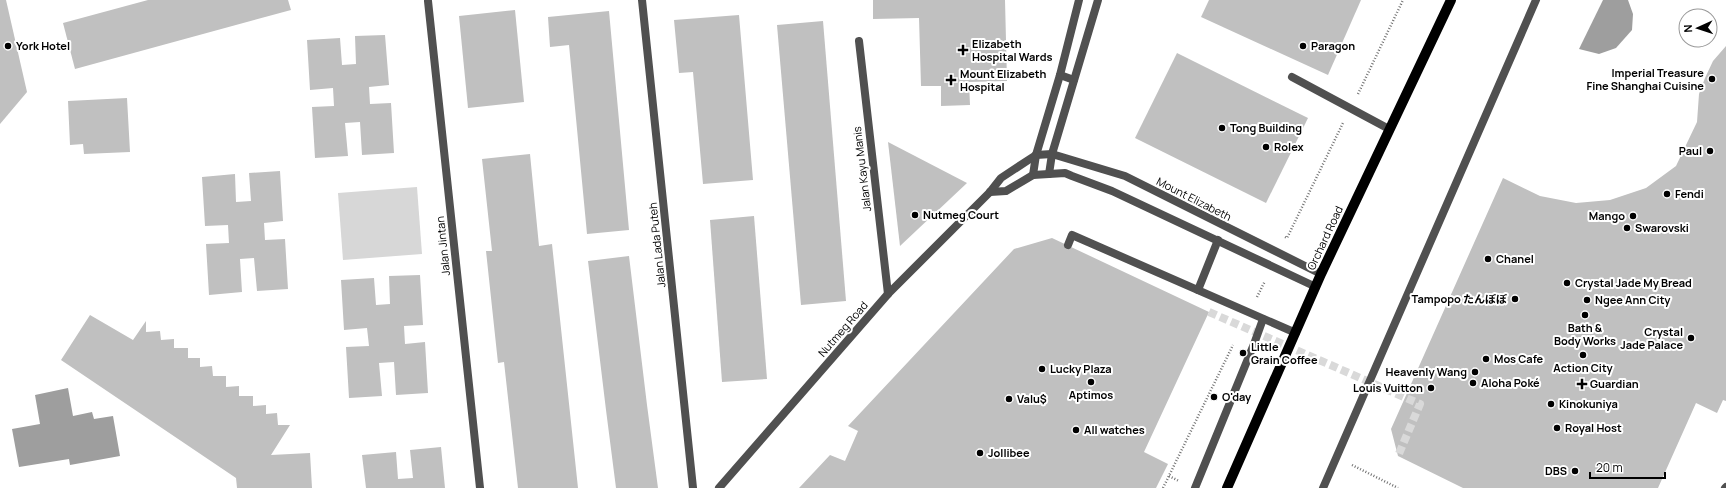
<svg xmlns="http://www.w3.org/2000/svg" width="1726" height="488" font-family="Manrope,'Noto Sans JP',sans-serif">
	<style>
		.green { fill: #d7d7d7 }
		.water { fill: #9e9e9e }
		.building { fill: #c0c0c0 }
		.lines { fill: none; stroke-linecap: round; stroke-linejoin: round }
		.pedestrian-tunnel { stroke: #d9d9d9; stroke-width: 8; stroke-dasharray: 8 4; stroke-linecap: butt }
		.path { stroke: #727272; stroke-width: 2.5; stroke-dasharray: 1 2; stroke-linecap: butt }
		.service { stroke: #505050; stroke-width: 8 }
		.pedestrian { stroke: #505050; stroke-width: 8 }
		.minor { stroke: #505050; stroke-width: 8 }
		.primary { stroke: #000; stroke-width: 10 }
		.poi-dot { fill: #000; stroke: #fff; stroke-width: 1.5 }
		.labels { text-anchor: middle; stroke-width: 4; stroke-linejoin: round; paint-order: stroke }
		.poi-label { font-size: 11px; font-weight: bold; fill: #000; stroke: #fff; text-anchor: start }
		.street-label { font-size: 11px; fill: #000; stroke: #fff }
	</style>
	<rect width="100%" height="100%" fill="#fff"/>
	<path class="green" d="M417,187L422,254L343,260L338,193Z"/>
	<g class="water">
		<path d="M1603,0H1628L1633,14L1632,30L1616,48L1599,54L1579,49Z"/>
		<path d="M68,388L73,416L92,412L94,419L113,416L120,456L70,465L69,459L19,467L12,429L40,424L35,395Z"/>
	</g>
	<g class="building">
		<path d="M0,0H6L27,92L0,124Z"/>
		<path d="M148,0H288L291,10L75,69L63,23Z"/>
		<path d="M873,0H1005L1007,81L969,82L970,105L941,106V86H921L919,18L873,19Z"/>
		<path d="M1209,0H1361L1328,75L1201,17Z"/>
		<path d="M515,10L524,102L468,108L459,16Z"/>
		<path d="M609,11L629,230L587,234L569,45L550,47L548,17Z"/>
		<path d="M739,15L753,180L703,184L693,72L679,73L674,20Z"/>
		<path d="M823,21L846,301L801,305L777,25Z"/>
		<path d="M385,35L389,85L369,87L370,104L391,103L394,153L362,155L360,122L345,123L348,156L315,158L312,107L334,106L333,88L310,90L307,40L340,38L342,65L356,64L355,36Z"/>
		<path d="M1726,46V401L1723,400L1717,413L1696,403L1658,488H1463L1398,456L1391,429L1503,178L1540,196L1576,203L1610,200L1646,188L1676,166L1697,122L1699,94L1705,78L1713,61Z"/>
		<path d="M1177,53L1308,118L1266,203L1135,138Z"/>
		<path d="M127,98L130,152L84,154L83,144L70,145L68,101Z"/>
		<path d="M888,142L967,183L900,246Z"/>
		<path d="M530,154L539,246L552,244L578,488H518L504,362L498,363L486,251H492L482,159Z"/>
		<path d="M280,171L283,221L264,223L265,240L285,239L288,289L257,291L254,258L240,259L242,292L209,295L206,244L229,243L228,225L205,226L202,177L235,174L236,202L251,201L249,173Z"/>
		<path d="M754,216L767,379L722,382L710,220Z"/>
		<path d="M1052,238L1209,312L1144,452L1168,464L1156,488H799L830,455L845,461L858,431L848,426L1014,249Z"/>
		<path d="M629,256L647,405L658,488H616L606,410L588,261Z"/>
		<path d="M420,275L423,325L404,326L405,344L425,342L428,393L396,395L394,362L379,363L382,396L349,398L346,347L369,346L367,328L344,330L341,280L374,278L376,305L390,304L389,276Z"/>
		<path d="M90,315L133,340L146,321V332L160,331L161,340L174,339V348H188V358H200V367L212,366L213,376H226V387L239,386V396H253V406L266,405V414L277,413L278,425H290L271,455L310,453L312,488H237L236,478L61,360Z"/>
		<path d="M441,447L445,488H366L362,455L396,452L398,479L413,478L410,450Z"/>
	</g>
	<g class="lines">
		<path class="pedestrian-tunnel" d="M1209,312L1420,404L1398,456"/>
		<g class="path">
			<path d="M1358,94L1403,0"/>
			<path d="M1285,237L1287,238L1343,123"/>
			<path d="M1257,297L1265,281"/>
			<path d="M1352,465L1398,488"/>
			<path d="M1169,476L1179,481"/>
			<path d="M1163,488L1233,345"/>
		</g>
		<g class="service">
			<path d="M1060,75L1074,80"/>
			<path d="M1292,77L1389,129"/>
			<path d="M1068,245L1072,235L1296,333"/>
			<path d="M1198,290L1218,240"/>
			<path d="M1195,488L1254,344L1263,319"/>
		</g>
		<path class="pedestrian" d="M1323,488L1536,0"/>
		<g class="minor">
			<path d="M642,0L693,488"/>
			<path d="M428,1L480,488"/>
			<path d="M859,41L888,294"/>
			<path d="M1036,155L1052,154L1125,176L1321,274"/>
			<path d="M1049,174L1052,154L1098,0"/>
			<path d="M1033,175L1036,155L1060,75L1079,0"/>
			<path d="M990,192L1006,191L1033,175L1065,173L1072,176L1112,191L1316,287"/>
			<path d="M719,488L888,294L990,192L1001,178L1036,155"/>
			<path d="M1725,488L1726,487"/>
		</g>
		<path class="primary" d="M1227,488L1321,274L1451,0"/>
	</g>
	<g class="poi-dot">
		<circle cx="8" cy="46" r="4"/>
		<circle cx="1303" cy="46" r="4"/>
		<path d="M961 44h4v4h4v4h-4v4h-4v-4h-4v-4h4z"/>
		<circle cx="1712" cy="79" r="4"/>
		<path d="M949 74h4v4h4v4h-4v4h-4v-4h-4v-4h4z"/>
		<circle cx="1222" cy="128" r="4"/>
		<circle cx="1266" cy="147" r="4"/>
		<circle cx="1710" cy="151" r="4"/>
		<circle cx="1667" cy="194" r="4"/>
		<circle cx="915" cy="215" r="4"/>
		<circle cx="1633" cy="216" r="4"/>
		<circle cx="1627" cy="228" r="4"/>
		<circle cx="1488" cy="259" r="4"/>
		<circle cx="1567" cy="283" r="4"/>
		<circle cx="1515" cy="299" r="4"/>
		<circle cx="1587" cy="300" r="4"/>
		<circle cx="1585" cy="315" r="4"/>
		<circle cx="1691" cy="338" r="4"/>
		<circle cx="1243" cy="353" r="4"/>
		<circle cx="1583" cy="355" r="4"/>
		<circle cx="1486" cy="359" r="4"/>
		<circle cx="1042" cy="369" r="4"/>
		<circle cx="1475" cy="372" r="4"/>
		<circle cx="1091" cy="382" r="4"/>
		<circle cx="1473" cy="383" r="4"/>
		<path d="M1580 378h4v4h4v4h-4v4h-4v-4h-4v-4h4z"/>
		<circle cx="1431" cy="388" r="4"/>
		<circle cx="1214" cy="397" r="4"/>
		<circle cx="1009" cy="399" r="4"/>
		<circle cx="1551" cy="404" r="4"/>
		<circle cx="1557" cy="428" r="4"/>
		<circle cx="1076" cy="430" r="4"/>
		<circle cx="980" cy="453" r="4"/>
		<circle cx="1575" cy="471" r="4"/>
	</g>
	<g class="labels">
		<g class="poi-label">
			<text x="972" y="48">Elizabeth<tspan x="972" dy="13">Hospital Wards</tspan></text>
			<text x="16" y="50">York Hotel</text>
			<text x="1311" y="50">Paragon</text>
			<text x="1704" y="77" text-anchor="end">Imperial Treasure<tspan x="1704" dy="13">Fine Shanghai Cuisine</tspan></text>
			<text x="960" y="78">Mount Elizabeth<tspan x="960" dy="13">Hospital</tspan></text>
			<text x="1230" y="132">Tong Building</text>
			<text x="1274" y="151">Rolex</text>
			<text x="1702" y="155" text-anchor="end">Paul</text>
			<text x="1675" y="198">Fendi</text>
			<text x="923" y="219">Nutmeg Court</text>
			<text x="1625" y="220" text-anchor="end">Mango</text>
			<text x="1635" y="232">Swarovski</text>
			<text x="1496" y="263">Chanel</text>
			<text x="1575" y="287">Crystal Jade My Bread</text>
			<text x="1507" y="303" text-anchor="end">Tampopo たんぽぽ</text>
			<text x="1595" y="304">Ngee Ann City</text>
			<text x="1585" y="332" text-anchor="middle">Bath &amp;<tspan x="1585" dy="13">Body Works</tspan></text>
			<text x="1683" y="336" text-anchor="end">Crystal<tspan x="1683" dy="13">Jade Palace</tspan></text>
			<text x="1251" y="351">Little<tspan x="1251" dy="13">Grain Coffee</tspan></text>
			<text x="1494" y="363">Mos Cafe</text>
			<text x="1583" y="372" text-anchor="middle">Action City</text>
			<text x="1050" y="373">Lucky Plaza</text>
			<text x="1467" y="376" text-anchor="end">Heavenly Wang</text>
			<text x="1481" y="387">Aloha Poké</text>
			<text x="1590" y="388">Guardian</text>
			<text x="1423" y="392" text-anchor="end">Louis Vuitton</text>
			<text x="1091" y="399" text-anchor="middle">Aptimos</text>
			<text x="1222" y="401">O'day</text>
			<text x="1017" y="403">Valu$</text>
			<text x="1559" y="408">Kinokuniya</text>
			<text x="1565" y="432">Royal Host</text>
			<text x="1084" y="434">All watches</text>
			<text x="988" y="457">Jollibee</text>
			<text x="1567" y="475" text-anchor="end">DBS</text>
		</g>
		<g class="street-label">
			<text transform="translate(862 169) rotate(-97)" y="4">Jalan Kayu Manis</text>
			<text transform="translate(1194 199) rotate(27)" y="4">Mount Elizabeth</text>
			<text transform="translate(1325 238) rotate(-65)" y="4">Orchard Road</text>
			<text transform="translate(657 245) rotate(-96)" y="4">Jalan Lada Puteh</text>
			<text transform="translate(443 246) rotate(-96)" y="4">Jalan Jintan</text>
			<text transform="translate(843 329) rotate(-49)" y="4">Nutmeg Road</text>
		</g>
	</g>
	<g transform="translate(1698 28) rotate(267)"><circle r="19" fill="#ffffff" stroke="#999999"/>
	<path d="M0-3L7 15L0 10L-7 15Z" fill="#000000"/>
	<text y="-6" font-size="11" font-weight="bold" text-anchor="middle" fill="#000000">N</text>
	</g>
	<path d="M1590 472v6h75v-6" fill="none" stroke="#000000" stroke-width="2"/>
	<text x="1596" y="472" font-size="12" fill="#000000" stroke="#ffffff" stroke-width="3" paint-order="stroke">20 m</text>
</svg>
